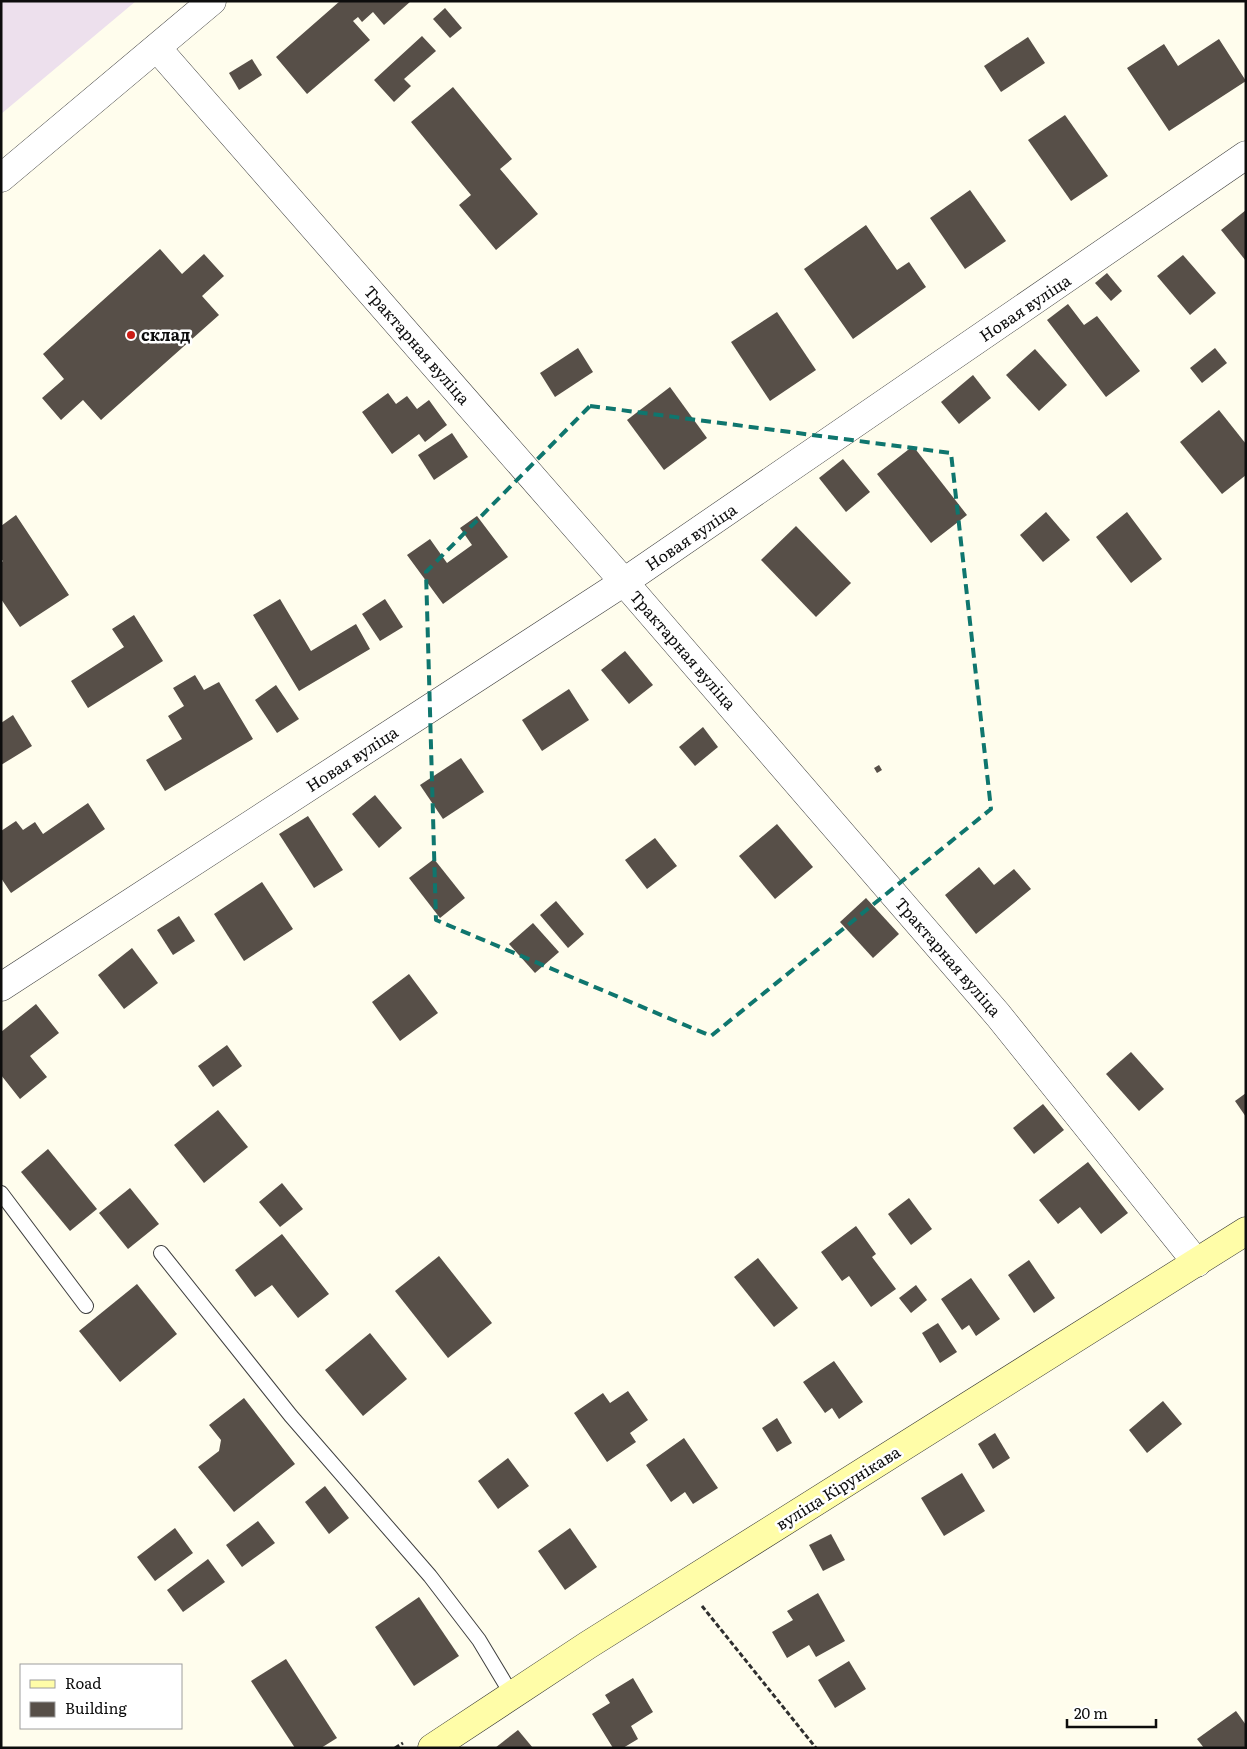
<svg xmlns="http://www.w3.org/2000/svg" width="1247" height="1749" font-family="Literata,serif">
	<style>
		.industrial { fill: #ede0ed }
		.building { fill: #574f48 }
		.lines { fill: none; stroke-linecap: round; stroke-linejoin: round }
		.lane-casing { stroke: #404040; stroke-width: 16 }
		.street-casing { stroke: #404040; stroke-width: 29 }
		.secondary-casing { stroke: #2f2f2f; stroke-width: 29 }
		.path { stroke: #2f2f2f; stroke-width: 3; stroke-dasharray: 5 2.5; stroke-linecap: butt }
		.lane { stroke: #fff; stroke-width: 14 }
		.street { stroke: #fff; stroke-width: 28 }
		.secondary { stroke: #fffda8; stroke-width: 28 }
		.marked { fill: none; stroke: #0f766e; stroke-width: 4; stroke-dasharray: 10 6; stroke-linejoin: round }
		.poi-dot { fill: #cc1d16; stroke: #fff; stroke-width: 2 }
		.labels { text-anchor: middle; stroke-width: 5; stroke-linejoin: round; paint-order: stroke }
		.street-label { font-size: 16px; fill: #0d0d0d; stroke: #fff }
		.poi-label { font-size: 16px; font-weight: bold; fill: #0d0d0d; stroke: #fff; text-anchor: start }
	</style>
	<rect width="100%" height="100%" fill="#fffded"/>
	<path class="industrial" d="M1,1H136L1,114Z"/>
	<g class="building">
		<path d="M340,1H411L384,25L373,12L362,22L358,17L353,21L370,40L307,94L276,57Z"/>
		<path d="M445,8L462,28L450,38L433,19Z"/>
		<path d="M422,36L436,51L404,79L411,86L394,102L374,80Z"/>
		<path d="M1028,37L1045,63L1001,92L984,66Z"/>
		<path d="M1219,39L1246,81L1169,131L1127,68L1164,44L1178,66Z"/>
		<path d="M252,59L262,75L239,90L229,73Z"/>
		<path d="M453,87L512,159L500,169L538,214L496,250L459,205L471,195L411,122Z"/>
		<path d="M1065,115L1108,176L1071,201L1028,140Z"/>
		<path d="M970,190L1006,241L965,269L930,218Z"/>
		<path d="M1246,210V261L1221,230Z"/>
		<path d="M866,225L897,270L909,262L926,287L853,339L804,269Z"/>
		<path d="M160,249L182,274L204,254L224,276L202,296L219,315L101,420L83,400L61,420L42,398L64,379L43,354Z"/>
		<path d="M1183,255L1216,293L1190,315L1157,276Z"/>
		<path d="M1107,273L1122,291L1111,301L1095,283Z"/>
		<path d="M1068,304L1084,325L1097,316L1140,371L1106,397L1047,320Z"/>
		<path d="M777,312L816,370L770,401L731,342Z"/>
		<path d="M578,348L593,372L555,397L540,373Z"/>
		<path d="M1215,348L1227,363L1202,383L1190,368Z"/>
		<path d="M1035,349L1067,385L1039,411L1006,375Z"/>
		<path d="M973,375L991,398L959,424L941,402Z"/>
		<path d="M670,387L707,438L664,470L627,420Z"/>
		<path d="M388,393L396,404L407,396L417,409L429,400L447,425L425,442L419,434L392,454L362,412Z"/>
		<path d="M1219,410L1246,444V475L1222,494L1180,442Z"/>
		<path d="M452,433L468,457L434,480L418,455Z"/>
		<path d="M913,446L967,515L931,543L877,474Z"/>
		<path d="M843,459L870,492L846,512L819,478Z"/>
		<path d="M1046,512L1070,540L1043,562L1020,535Z"/>
		<path d="M1127,512L1162,559L1131,583L1096,537Z"/>
		<path d="M16,515L69,595L20,627L1,599V563L3,561L1,559V526Z"/>
		<path d="M477,516L508,557L443,604L407,555L430,539L447,563L472,545L460,528Z"/>
		<path d="M796,526L851,583L816,617L761,560Z"/>
		<path d="M280,599L311,651L356,624L370,649L299,691L253,615Z"/>
		<path d="M385,599L403,627L380,641L362,614Z"/>
		<path d="M134,615L163,661L88,708L71,681L124,647L112,629Z"/>
		<path d="M625,651L653,685L629,704L601,670Z"/>
		<path d="M195,675L204,690L219,682L253,739L165,791L146,760L182,739L168,716L184,706L173,688Z"/>
		<path d="M276,685L299,719L277,733L255,700Z"/>
		<path d="M569,689L589,720L542,751L522,720Z"/>
		<path d="M13,715L32,746L1,765V723Z"/>
		<path d="M703,727L718,747L695,766L679,747Z"/>
		<path d="M461,758L484,792L443,819L420,785Z"/>
		<path d="M879,765L882,770L877,773L874,768Z"/>
		<path d="M375,795L402,828L379,848L352,814Z"/>
		<path d="M88,803L105,829L11,893L1,878V831L16,821L23,830L35,822L43,834Z"/>
		<path d="M308,816L343,870L314,888L279,834Z"/>
		<path d="M777,824L813,867L775,899L739,856Z"/>
		<path d="M655,838L677,866L647,889L625,860Z"/>
		<path d="M434,859L465,898L440,918L409,878Z"/>
		<path d="M979,867L994,885L1014,869L1031,889L976,934L945,895Z"/>
		<path d="M262,882L293,929L244,961L214,914Z"/>
		<path d="M866,898L899,934L873,958L840,922Z"/>
		<path d="M556,901L584,934L568,948L540,915Z"/>
		<path d="M179,916L195,941L173,955L157,930Z"/>
		<path d="M533,923L559,952L535,973L509,944Z"/>
		<path d="M132,948L158,983L124,1009L98,975Z"/>
		<path d="M409,974L438,1013L400,1041L372,1002Z"/>
		<path d="M36,1004L59,1033L30,1056L47,1077L20,1099L1,1075V1032Z"/>
		<path d="M227,1045L242,1066L213,1087L198,1066Z"/>
		<path d="M1131,1052L1164,1089L1139,1111L1106,1074Z"/>
		<path d="M1246,1093V1117L1235,1101Z"/>
		<path d="M1043,1104L1064,1130L1034,1154L1013,1128Z"/>
		<path d="M218,1110L248,1147L204,1183L174,1145Z"/>
		<path d="M48,1149L97,1209L70,1231L21,1172Z"/>
		<path d="M1088,1162L1128,1213L1101,1234L1080,1207L1058,1224L1039,1200Z"/>
		<path d="M282,1183L303,1209L280,1227L259,1202Z"/>
		<path d="M130,1188L159,1224L128,1249L99,1213Z"/>
		<path d="M909,1198L932,1229L911,1245L888,1214Z"/>
		<path d="M856,1226L876,1254L872,1257L896,1289L871,1307L849,1276L842,1281L821,1252Z"/>
		<path d="M282,1234L329,1294L298,1318L272,1285L255,1297L235,1270Z"/>
		<path d="M439,1256L492,1323L448,1358L395,1291Z"/>
		<path d="M758,1258L798,1308L774,1327L734,1277Z"/>
		<path d="M1029,1260L1055,1298L1034,1313L1008,1275Z"/>
		<path d="M971,1278L1000,1319L976,1336L969,1325L962,1330L941,1299Z"/>
		<path d="M137,1284L177,1334L120,1382L79,1331Z"/>
		<path d="M916,1285L927,1300L911,1313L899,1298Z"/>
		<path d="M938,1323L957,1352L940,1363L922,1333Z"/>
		<path d="M370,1333L407,1379L363,1416L325,1370Z"/>
		<path d="M834,1361L863,1402L839,1419L832,1408L825,1413L803,1382Z"/>
		<path d="M628,1391L648,1420L630,1433L636,1442L607,1462L574,1413L603,1393L610,1403Z"/>
		<path d="M244,1398L295,1464L234,1512L198,1467L219,1451L221,1440L209,1425Z"/>
		<path d="M1163,1401L1182,1424L1147,1453L1129,1430Z"/>
		<path d="M777,1418L792,1443L777,1452L762,1428Z"/>
		<path d="M995,1433L1010,1458L993,1469L978,1444Z"/>
		<path d="M684,1438L718,1488L693,1504L685,1492L671,1502L646,1465Z"/>
		<path d="M508,1458L529,1486L498,1509L478,1481Z"/>
		<path d="M962,1473L985,1511L944,1536L921,1498Z"/>
		<path d="M325,1486L349,1518L329,1534L305,1502Z"/>
		<path d="M258,1521L275,1543L242,1567L226,1545Z"/>
		<path d="M175,1528L193,1553L155,1581L137,1557Z"/>
		<path d="M570,1528L597,1567L565,1590L538,1551Z"/>
		<path d="M831,1534L845,1560L823,1571L809,1545Z"/>
		<path d="M208,1559L225,1582L183,1612L167,1590Z"/>
		<path d="M818,1593L845,1641L816,1657L809,1645L787,1658L772,1632L793,1620L787,1611Z"/>
		<path d="M419,1597L459,1656L414,1686L375,1627Z"/>
		<path d="M286,1659L337,1738L321,1748H295L251,1681Z"/>
		<path d="M849,1661L866,1689L835,1708L818,1680Z"/>
		<path d="M633,1678L653,1712L631,1726L638,1739L623,1748H613L592,1714L610,1703L605,1695Z"/>
		<path d="M1236,1711L1246,1725V1746L1243,1748H1204L1197,1739Z"/>
		<path d="M518,1730L533,1748H495Z"/>
	</g>
	<g class="lines">
		<g class="lane-casing">
			<g id="lane">
				<path d="M1,1193L86,1306"/>
				<path d="M161,1253L291,1416L430,1576L479,1640L512,1695"/>
			</g>
		</g>
		<g class="street-casing">
			<g id="street">
				<path d="M157,48L624,582L998,1015L1197,1263"/>
				<path d="M1,178L212,1"/>
				<path d="M1,987L624,582L1246,155"/>
			</g>
		</g>
		<g class="secondary-casing">
			<path id="secondary" d="M432,1748L588,1645L1246,1231"/>
		</g>
		<g class="path">
			<path d="M702,1606L816,1748"/>
			<path d="M395,1748L403,1743"/>
		</g>
		<use href="#lane" class="lane"/>
		<use href="#street" class="street"/>
		<use href="#secondary" class="secondary"/>
	</g>
	<path class="marked" d="M590,406L951,453L991,809L711,1036L436,920L426,572Z"/>
	<circle class="poi-dot" cx="131" cy="335" r="5"/>
	<g class="labels">
		<g class="street-label">
			<text transform="translate(1025 308) rotate(-34)" y="6">Новая вуліца</text>
			<text transform="translate(417 345) rotate(49)" y="6">Трактарная вуліца</text>
			<text transform="translate(691 537) rotate(-34)" y="6">Новая вуліца</text>
			<text transform="translate(683 650) rotate(49)" y="6">Трактарная вуліца</text>
			<text transform="translate(352 759) rotate(-33)" y="6">Новая вуліца</text>
			<text transform="translate(948 957) rotate(49)" y="6">Трактарная вуліца</text>
			<text transform="translate(838 1488) rotate(-32)" y="6">вуліца Кірунікава</text>
		</g>
		<g class="poi-label">
			<text x="141" y="341">склад</text>
		</g>
	</g>
	<rect width="1247" height="1749" fill="none" stroke="#0d0d0d" stroke-width="5"/>
	<rect x="20" y="1664" width="162" height="65" fill="#ffffff" stroke="#9e9e9e"/>
	<rect x="30" y="1680" width="25" height="8" fill="#fffda8" stroke="#9e9e9e"/>
	<text x="65" y="1689" font-size="15" fill="#0d0d0d">Road</text>
	<rect x="30" y="1702" width="25" height="15" fill="#574f48" stroke="#9e9e9e"/>
	<text x="65" y="1714" font-size="15" fill="#0d0d0d">Building</text>
	<path d="M1067 1719v8h89v-8" fill="none" stroke="#0d0d0d" stroke-width="2.5"/>
	<text x="1074" y="1719" font-size="15" fill="#0d0d0d" stroke="#ffffff" stroke-width="4" paint-order="stroke">20 m</text>
</svg>
